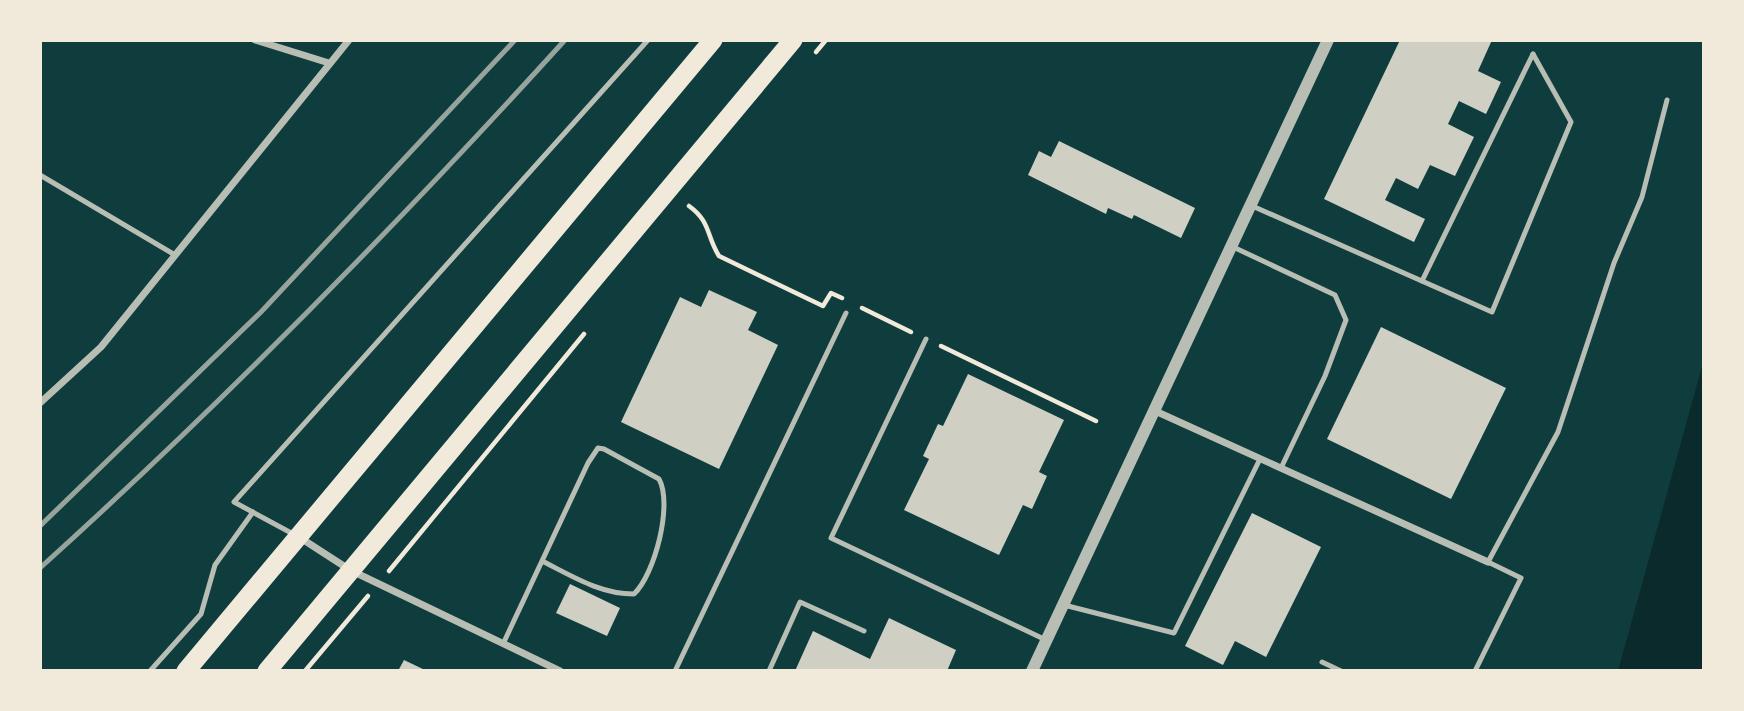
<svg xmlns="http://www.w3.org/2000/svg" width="1744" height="711" font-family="'PT Sans Narrow',sans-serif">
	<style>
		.water { fill: #0a2a2b }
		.building { fill: #cfcfc3 }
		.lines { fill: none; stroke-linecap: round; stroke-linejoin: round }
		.path { stroke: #f1e9da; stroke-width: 4.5 }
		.service { stroke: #b8beb3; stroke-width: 5 }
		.minor { stroke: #b8beb3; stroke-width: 7 }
		.tertiary { stroke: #b8beb3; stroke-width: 12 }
		.trunk { stroke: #f1e9da; stroke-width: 19 }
		.rail { stroke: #97a49c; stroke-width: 5 }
	</style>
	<rect width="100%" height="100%" fill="#0f3d3e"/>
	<path class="water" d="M1704,359V671H1618Z"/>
	<g class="building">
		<path d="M1400,40H1492L1478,71L1501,82L1486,114L1459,101L1448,124L1474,137L1455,176L1430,165L1418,189L1396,178L1385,200L1425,219L1414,242L1324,199Z"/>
		<path d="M1059,141L1195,208L1181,238L1134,215L1132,219L1108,208L1106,214L1028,175L1039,151L1051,157Z"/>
		<path d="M709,290L757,312L748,330L778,345L719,469L621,422L680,297L701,307Z"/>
		<path d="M1381,327L1506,388L1451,499L1327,439Z"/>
		<path d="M968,374L1064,420L1039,472L1047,476L1032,509L1023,505L999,555L904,510L929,459L923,456L938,424L943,426Z"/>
		<path d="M1252,513L1321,547L1266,657L1235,641L1223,665L1185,646Z"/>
		<path d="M570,584L620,608L607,636L556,613Z"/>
		<path d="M889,618L956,650L947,671H795L813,631L870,659Z"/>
		<path d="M404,660L427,671H398Z"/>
	</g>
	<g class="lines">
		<g class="path">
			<path d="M816,52L826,40"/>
			<path d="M689,206C711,222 706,235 719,256L823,306L831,293L842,298"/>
			<path d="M862,308L911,332"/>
			<path d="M941,346L1096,421"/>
			<path d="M389,571L584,334"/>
			<path d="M305,671L368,596"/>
		</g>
		<g class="service">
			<path d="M40,175L175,255"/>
			<path d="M1250,205L1492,312L1571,122L1533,54"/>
			<path d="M1231,246L1335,295L1346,320L1325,376L1281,468"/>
			<path d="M1422,281L1533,54"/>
			<path d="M926,339L831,538L1046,640"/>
			<path d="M295,535L234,502L648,40"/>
			<path d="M1064,605L1174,633L1260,459"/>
			<path d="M503,644L588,463L598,448L604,449L659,479C673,504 655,574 634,594C600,594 572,576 542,561"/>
			<path d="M1322,662L1341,671"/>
			<path d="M150,671L201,614L215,565L253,512"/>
			<path d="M675,671L846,313"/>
			<path d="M769,671L800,602L864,631"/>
			<path d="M1475,671L1521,578L1488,562L1558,432L1614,263L1642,197L1667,100"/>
		</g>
		<g class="minor">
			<path d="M255,40L329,63"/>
			<path d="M40,403L101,347L349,40"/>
			<path d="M1153,410L1488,562"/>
			<path d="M299,537L350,570L560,671"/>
		</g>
		<path class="tertiary" d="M1032,671L1328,40"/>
		<g class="trunk">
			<path d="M186,671L713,40"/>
			<path d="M267,671L793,40"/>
		</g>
		<g class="rail">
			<path d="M40,526L261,312L515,40"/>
			<path d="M40,568C225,401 398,224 565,40"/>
		</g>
	</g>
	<rect width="1744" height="711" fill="none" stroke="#f1e9da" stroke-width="84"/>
</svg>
